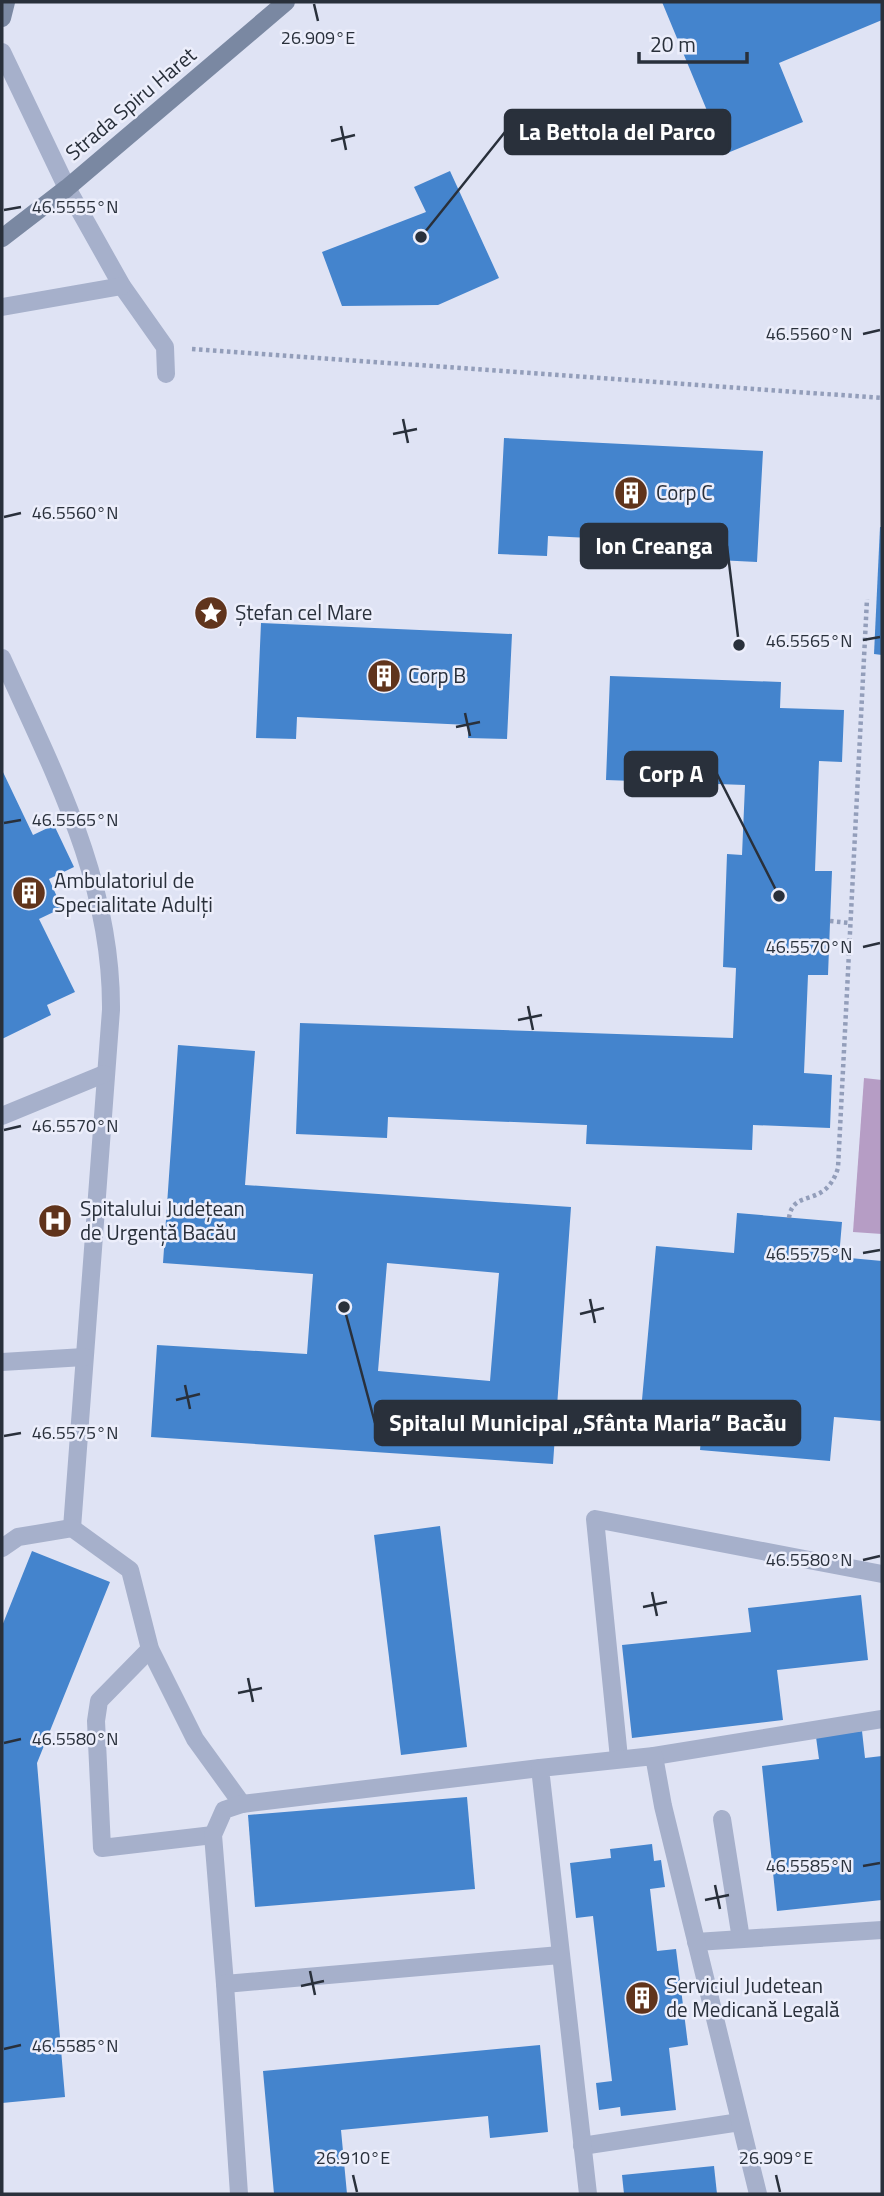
<svg xmlns="http://www.w3.org/2000/svg" width="884" height="2196" font-family="'Titillium Web',sans-serif">
	<style>
		.green { fill: #b69dc5 }
		.building { fill: #4484cd; fill-rule: evenodd }
		.lines { fill: none; stroke-linecap: round; stroke-linejoin: round }
		.path { stroke: #939eba; stroke-width: 4.5; stroke-dasharray: 3.5 3.5; stroke-linecap: butt }
		.lane { stroke: #a6b0cb; stroke-width: 18 }
		.street { stroke: #a6b0cb; stroke-width: 18 }
		.secondary { stroke: #7a88a2; stroke-width: 18 }
		.ticks { fill: none; stroke: #29303b; stroke-width: 2.5 }
		.labels { text-anchor: middle; stroke-width: 5; stroke-linejoin: round; paint-order: stroke }
		.street-label { font-size: 21px; fill: #29303b; stroke: #eceefb }
		.poi-label { font-size: 21px; fill: #29303b; stroke: #eceefb; text-anchor: start }
		.ticks-label { font-size: 18px; text-anchor: middle; fill: #29303b; stroke: #eceefb; stroke-width: 5; stroke-linejoin: round; paint-order: stroke }
		.leader { fill: none; stroke: #29303b; stroke-width: 2.5 }
		.callout-dot { fill: #29303b; stroke: #eceefb; stroke-width: 2.5 }
		.callout { fill: #29303b; stroke: #29303b; stroke-width: 2.5 }
		.callout-label { font-size: 23px; text-anchor: middle; font-weight: bold; fill: #fff }
	</style>
	<rect width="100%" height="100%" fill="#dfe3f4"/>
	<path class="green" d="M864,1078L882,1080V1234L853,1232Z"/>
	<g class="building">
		<path d="M662,2H882V20L779,63L803,122L725,154Z"/>
		<path d="M450,171L499,278L438,305L342,306L322,252L426,212L414,187Z"/>
		<path d="M504,438L763,451L757,562L717,560L718,544L548,536L547,556L498,554Z"/>
		<path d="M880,527H882V655L874,654Z"/>
		<path d="M261,623L512,634L507,739L468,738L469,725L297,717L296,739L256,738Z"/>
		<path d="M610,676L781,682L780,708L844,710L842,762L819,761L815,871H832L828,975H808L804,1073L832,1075L830,1128L753,1125L752,1150L586,1144L587,1125L388,1117L387,1138L296,1134L300,1023L733,1038L736,968L723,967L727,854L742,855L745,785L606,780Z"/>
		<path d="M2,770L33,835L54,825L74,867L49,879L62,908L39,919L75,992L47,1005L51,1015L2,1039Z"/>
		<path d="M178,1045L255,1051L245,1185L571,1207L553,1464L151,1437L157,1345L307,1354L313,1274L163,1263ZM387,1263L499,1273L490,1381L378,1371Z"/>
		<path d="M737,1213L842,1222L839,1257L882,1261V1421L834,1417L830,1461L700,1450L704,1406L642,1400L656,1246L734,1253Z"/>
		<path d="M440,1526L467,1747L401,1755L374,1535Z"/>
		<path d="M32,1551L110,1582L37,1763L65,2097L2,2103V1626Z"/>
		<path d="M861,1595L868,1660L777,1670L783,1720L632,1738L622,1645L751,1632L748,1608Z"/>
		<path d="M862,1731L865,1758L882,1756V1900L777,1911L762,1766L819,1759L816,1737Z"/>
		<path d="M467,1797L475,1889L255,1907L248,1815Z"/>
		<path d="M652,1844L654,1861L661,1860L665,1887L650,1889L657,1951L676,1949L688,2045L669,2048L676,2110L621,2116L620,2107L599,2110L596,2083L612,2081L593,1916L576,1918L570,1863L611,1858L610,1849Z"/>
		<path d="M540,2045L548,2132L490,2138L488,2116L341,2130L347,2194H274L263,2071Z"/>
		<path d="M714,2166L717,2194H624L622,2175Z"/>
	</g>
	<g class="lines">
		<g class="path">
			<path d="M192,349L882,398"/>
			<path d="M830,921L850,923"/>
			<path d="M789,1218C793,1187 825,1210 838,1168L867,599"/>
		</g>
		<g class="lane">
			<path d="M67,188L122,286L165,347L166,374"/>
			<path d="M2,307L122,286"/>
			<path d="M2,658C54,773 112,881 111,1010L72,1528"/>
			<path d="M2,1116L104,1074"/>
			<path d="M2,1362L84,1357"/>
			<path d="M2,1548L18,1537L72,1528L130,1570L150,1649L195,1739L242,1804"/>
			<path d="M150,1649L99,1701L96,1721L102,1848L213,1835"/>
			<path d="M654,1756L882,1719"/>
			<path d="M619,1758L595,1519L882,1574"/>
			<path d="M722,1819L741,1939"/>
			<path d="M696,1942L882,1930"/>
			<path d="M225,1984L213,1835L224,1810L242,1804L540,1768"/>
			<path d="M582,2146L740,2122"/>
			<path d="M239,2194L225,1984L560,1955"/>
			<path d="M588,2194L540,1768L654,1756L663,1806L758,2194"/>
		</g>
		<path class="street" d="M2,52L67,188"/>
		<g class="secondary">
			<path d="M2,18L6,2"/>
			<path d="M2,238L67,188L286,2"/>
		</g>
	</g>
	<path class="ticks" d="M314,4L318,21M341,126L346,150M331,141L355,135M4,210L21,207M863,334L880,330M403,419L408,443M393,434L417,429M4,517L21,513M863,640L880,637M465,713L470,736M456,727L480,722M4,823L21,820M863,947L880,943M528,1006L533,1030M518,1020L542,1015M4,1130L21,1126M863,1253L880,1250M590,1299L595,1323M580,1314L604,1308M185,1385L190,1409M176,1400L200,1394M4,1436L21,1433M863,1560L880,1556M652,1592L657,1616M643,1607L667,1602M248,1678L253,1702M238,1693L262,1688M4,1743L21,1739M863,1866L880,1863M715,1885L720,1909M705,1900L729,1895M310,1971L315,1995M301,1986L324,1981M4,2049L21,2045M353,2175L357,2192M776,2175L780,2192"/>
	<defs>
		<g id="building-disc" transform="scale(1.75)"><circle r="9.5" fill="#60341c" stroke="#eceefb"/><path d="M-4-6H4V6H1V3H-1V6H-4ZM-2.5-4.3h1.7v1.8h-1.7ZM.8-4.3h1.7v1.8H.8ZM-2.5-1h1.7V.8h-1.7ZM.8-1h1.7V.8H.8Z" fill="#fff"/></g>
		<g id="sight-disc" transform="scale(1.75)"><circle r="9.5" fill="#60341c" stroke="#eceefb"/><path d="M0-6L1.8-2.2L6-1.7L2.9 1.2L3.7 5.4L0 3.3L-3.7 5.4L-2.9 1.2L-6-1.7L-1.8-2.2Z" fill="#fff"/></g>
		<g id="hospital-disc" transform="scale(1.75)"><circle r="9.5" fill="#60341c" stroke="#eceefb"/><path d="M-5-5h3v3.5h4V-5h3V5h-3V1.5h-4V5h-3Z" fill="#fff"/></g>
	</defs>
	<g fill-rule="evenodd">
		<use href="#building-disc" x="631" y="493"/>
		<use href="#sight-disc" x="211" y="613"/>
		<use href="#building-disc" x="384" y="676"/>
		<use href="#building-disc" x="29" y="893"/>
		<use href="#hospital-disc" x="55" y="1221"/>
		<use href="#building-disc" x="642" y="1998"/>
	</g>
	<g class="labels">
		<g class="street-label">
			<text transform="translate(131 104) rotate(-40)" y="7">Strada Spiru Haret</text>
		</g>
		<g class="poi-label">
			<text x="656" y="500">Corp C</text>
			<text x="235" y="620">Ștefan cel Mare</text>
			<text x="408" y="683">Corp B</text>
			<text x="54" y="888">Ambulatoriul de<tspan x="54" dy="24">Specialitate Adulți</tspan></text>
			<text x="80" y="1216">Spitalului Județean<tspan x="80" dy="24">de Urgență Bacău</tspan></text>
			<text x="666" y="1993">Serviciul Judetean<tspan x="666" dy="24">de Medicană Legală</tspan></text>
		</g>
	</g>
	<g class="ticks-label">
		<text x="318" y="44">26.909°E</text>
		<text x="75" y="213">46.5555°N</text>
		<text x="809" y="340">46.5560°N</text>
		<text x="75" y="519">46.5560°N</text>
		<text x="809" y="647">46.5565°N</text>
		<text x="75" y="826">46.5565°N</text>
		<text x="809" y="953">46.5570°N</text>
		<text x="75" y="1132">46.5570°N</text>
		<text x="809" y="1260">46.5575°N</text>
		<text x="75" y="1439">46.5575°N</text>
		<text x="809" y="1566">46.5580°N</text>
		<text x="75" y="1745">46.5580°N</text>
		<text x="809" y="1872">46.5585°N</text>
		<text x="75" y="2052">46.5585°N</text>
		<text x="353" y="2164">26.910°E</text>
		<text x="776" y="2164">26.909°E</text>
	</g>
	<path class="leader" d="M421 237L505 132M739 645L727 546M779 896L717 774M344 1307L375 1423"/>
	<g class="callout-dot">
		<circle cx="421" cy="237" r="7"/>
		<circle cx="739" cy="645" r="7"/>
		<circle cx="779" cy="896" r="7"/>
		<circle cx="344" cy="1307" r="7"/>
	</g>
	<g class="callout">
		<rect x="505" y="110" width="225" height="44" rx="7"/>
		<rect x="581" y="524" width="146" height="44" rx="7"/>
		<rect x="625" y="752" width="92" height="44" rx="7"/>
		<rect x="375" y="1401" width="425" height="44" rx="7"/>
	</g>
	<g class="callout-label">
		<text x="617" y="140">La Bettola del Parco</text>
		<text x="654" y="554">Ion Creanga</text>
		<text x="671" y="782">Corp A</text>
		<text x="588" y="1431">Spitalul Municipal „Sfânta Maria” Bacău</text>
	</g>
	<rect width="884" height="2196" fill="none" stroke="#29303b" stroke-width="7"/>
	<path d="M639 52v10h108v-10" fill="none" stroke="#29303b" stroke-width="3.5"/>
	<text x="650" y="52" font-size="21" fill="#29303b" stroke="#eceefb" stroke-width="5" paint-order="stroke">20 m</text>
</svg>
